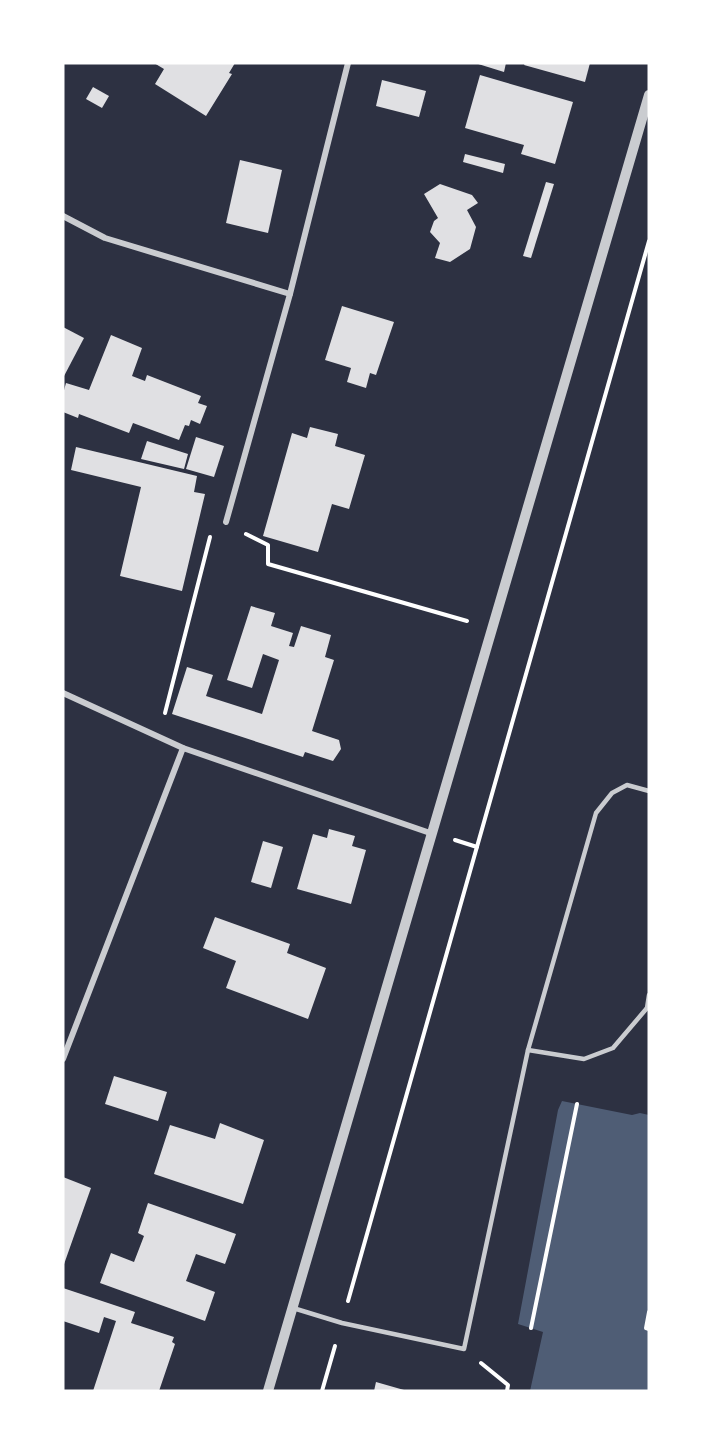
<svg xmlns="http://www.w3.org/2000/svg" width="712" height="1454" font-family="Overpass,sans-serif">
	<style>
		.water { fill: #4f5d75 }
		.building { fill: #e0e0e3 }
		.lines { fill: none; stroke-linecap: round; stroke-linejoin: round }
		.path { stroke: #fff; stroke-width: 4 }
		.service { stroke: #caccd0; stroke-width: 4.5 }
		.minor { stroke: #caccd0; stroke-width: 6 }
		.tertiary { stroke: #caccd0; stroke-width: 10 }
	</style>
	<rect width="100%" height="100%" fill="#2d3142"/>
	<path class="water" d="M562,1101L632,1115L640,1113L649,1115V1391H530L543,1332L518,1324L558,1110Z"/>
	<g class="building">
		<path d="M154,63H235L229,73L232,74L206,116L155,84L164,69Z"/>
		<path d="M475,63H506L504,72Z"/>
		<path d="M525,63H590L585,82L524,65Z"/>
		<path d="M480,75L573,102L555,164L521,154L524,145L465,128Z"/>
		<path d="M382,80L426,91L419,117L376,106Z"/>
		<path d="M93,87L109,96L102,108L86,99Z"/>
		<path d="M465,154L505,164L503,173L463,162Z"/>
		<path d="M240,160L282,170L268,233L226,223Z"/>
		<path d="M546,182L554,184L531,258L523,256Z"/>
		<path d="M440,184L472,195L478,203L467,210L476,227L470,249L450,262L435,258L440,243L430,232L434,221L438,218L424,194Z"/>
		<path d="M342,306L394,322L376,375L370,373L366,388L347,382L351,368L325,360Z"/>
		<path d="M63,327L84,338L63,378Z"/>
		<path d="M111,335L142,348L132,376L145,381L147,375L201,396L198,403L207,406L200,424L191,420L189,426L185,425L179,440L133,423L129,433L79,414L78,418L63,412V394L66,383L89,390Z"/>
		<path d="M310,427L338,434L335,446L365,455L349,509L332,504L318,552L263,536L292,433L307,438Z"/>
		<path d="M196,437L224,446L214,477L186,469Z"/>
		<path d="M147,441L188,454L184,469L141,459Z"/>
		<path d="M76,447L197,476L194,492L205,494L182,591L120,576L141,487L71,470Z"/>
		<path d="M251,606L275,613L271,626L293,633L289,646L294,647L301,626L331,635L325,657L334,660L312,731L339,740L341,749L333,761L305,752L303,757L172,714L187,667L213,675L206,696L262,714L279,660L263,654L252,688L227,680Z"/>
		<path d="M329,829L355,836L352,846L366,850L351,904L297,889L313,834L327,838Z"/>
		<path d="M263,841L283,847L271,888L251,882Z"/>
		<path d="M215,917L290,944L287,953L326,968L308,1019L226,988L236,961L203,948Z"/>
		<path d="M114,1076L167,1092L158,1121L105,1104Z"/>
		<path d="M220,1123L264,1140L243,1204L154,1174L170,1125L215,1139Z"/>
		<path d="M63,1177L91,1188L63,1267Z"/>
		<path d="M148,1203L236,1234L225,1264L196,1254L186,1281L215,1292L205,1321L100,1283L111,1253L134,1262L144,1236L138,1233Z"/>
		<path d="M63,1288L135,1312L131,1323L174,1337L172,1342L175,1344L159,1391H93L116,1321L104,1317L99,1333L63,1321Z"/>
		<path d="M376,1382L404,1390V1391H374Z"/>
	</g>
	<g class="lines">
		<g class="path">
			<path d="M246,534L268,545V564L467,621"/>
			<path d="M165,713L210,537"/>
			<path d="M455,840L477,847"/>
			<path d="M348,1301L649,241"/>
			<path d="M649,1312L646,1328L649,1329"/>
			<path d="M531,1328L577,1104"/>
			<path d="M481,1363L508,1385L507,1391"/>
			<path d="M322,1391L335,1346"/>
		</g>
		<g class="service">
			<path d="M647,1008L649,995"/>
			<path d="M528,1050L584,1059L613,1048L647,1008H649"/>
			<path d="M293,1308L342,1323L464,1349L528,1050L596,813L612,793L627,785L649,791"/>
		</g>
		<g class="minor">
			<path d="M63,216L105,238L290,294"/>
			<path d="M226,522L290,294L348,63"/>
			<path d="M63,693L183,748L433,834"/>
			<path d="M63,1059L183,748"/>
		</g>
		<path class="tertiary" d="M268,1391L649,95"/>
	</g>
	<rect width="712" height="1454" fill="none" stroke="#ffffff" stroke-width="129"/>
</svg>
